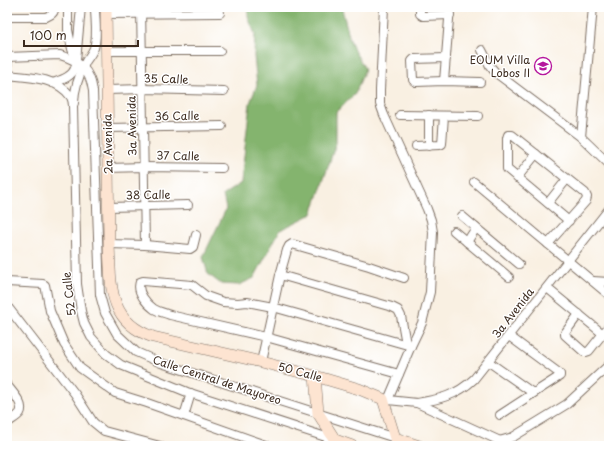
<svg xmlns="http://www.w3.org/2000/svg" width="616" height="453" font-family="'Playpen Sans',sans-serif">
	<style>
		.forest { fill: #84b46e; stroke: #606f46 }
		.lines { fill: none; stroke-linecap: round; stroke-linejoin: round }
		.minor-casing { stroke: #7e6f63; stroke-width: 10 }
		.secondary-casing { stroke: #7e6f63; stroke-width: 12 }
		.minor { stroke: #fff; stroke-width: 8 }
		.secondary { stroke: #fde4d1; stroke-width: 11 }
		.labels { text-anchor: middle; stroke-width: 3; stroke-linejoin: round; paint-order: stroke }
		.poi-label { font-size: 11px; fill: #3b2a1e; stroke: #fff; text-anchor: end }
		.street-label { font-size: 11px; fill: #3b2a1e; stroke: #fff }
	</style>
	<rect width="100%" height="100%" fill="#fff"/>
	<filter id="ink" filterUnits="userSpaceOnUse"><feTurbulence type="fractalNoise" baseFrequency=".025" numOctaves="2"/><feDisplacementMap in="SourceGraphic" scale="8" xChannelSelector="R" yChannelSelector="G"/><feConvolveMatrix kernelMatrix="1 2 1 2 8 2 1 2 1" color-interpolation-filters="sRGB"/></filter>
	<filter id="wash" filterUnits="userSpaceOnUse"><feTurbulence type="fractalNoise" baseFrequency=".012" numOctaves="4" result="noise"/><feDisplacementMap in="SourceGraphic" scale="16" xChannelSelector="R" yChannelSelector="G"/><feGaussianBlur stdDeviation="0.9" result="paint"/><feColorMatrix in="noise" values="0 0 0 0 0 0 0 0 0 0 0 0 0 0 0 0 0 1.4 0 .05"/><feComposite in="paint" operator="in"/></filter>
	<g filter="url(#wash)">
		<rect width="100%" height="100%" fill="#f9f0e2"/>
		<path class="forest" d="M248,7H343L342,9L350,40L355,52L365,69L355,94L336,112V143L312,214L280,230L254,278L239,285L221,284L208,274L203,257L226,209L223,195L241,183L250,103L257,85L254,56L255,34L248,17Z"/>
	</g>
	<g filter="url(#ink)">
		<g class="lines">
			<g class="minor-casing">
				<g id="minor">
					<path d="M68,7V30L72,49L76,61L81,7"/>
					<path d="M141,7L145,245"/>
					<path d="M384,7L380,90V104L384,115L427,209L431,220L433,232L430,292L422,323L411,346L388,400"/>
					<path d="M420,7V14L423,16L450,15"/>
					<path d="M106,14L220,13"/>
					<path d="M7,17H46C51,15 55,13 54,7"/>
					<path d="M482,50L490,66L496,73L581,137L609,164"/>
					<path d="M107,51H220"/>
					<path d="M7,57L60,55C80,61 90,70 93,91L100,295L105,313L117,334L136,352L161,363L395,438"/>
					<path d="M446,58L414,59L412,61L413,80L416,82L444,81L480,82"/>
					<path d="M7,67L8,57"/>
					<path d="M7,75C27,77 58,77 71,97C72,99 73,103 73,106L77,284L81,311L84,323L91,337L106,354L121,365L187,392L335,440"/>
					<path d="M444,81L450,7"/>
					<path d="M53,83C61,80 72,77 75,68C76,66 76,63 76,61"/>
					<path d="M107,90L143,89L224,91"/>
					<path d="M74,103C74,88 79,75 86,61C89,57 92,53 94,48C98,35 95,20 95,7"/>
					<path d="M400,115L478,116"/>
					<path d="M108,128L222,126"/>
					<path d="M581,137L593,7"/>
					<path d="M416,146L440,145L442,144L444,116"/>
					<path d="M429,146V115"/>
					<path d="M108,168L144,167L222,168"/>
					<path d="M517,178L536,154"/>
					<path d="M474,182L609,295"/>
					<path d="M548,203L567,179"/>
					<path d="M109,207L188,205"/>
					<path d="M462,216L519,264"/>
					<path d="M454,231L509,277"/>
					<path d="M467,242L476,228"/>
					<path d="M109,244L145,245L190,249L193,247L196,235"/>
					<path d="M548,244L586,201L587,197L585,193L512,135H508L507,138V169L569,221"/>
					<path d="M280,275L392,307L398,310L401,316L406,344"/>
					<path d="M593,281L609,282"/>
					<path d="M7,282L43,284L45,285L50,311L64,344L80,368L115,393L147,403L269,446"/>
					<path d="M547,288L603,334"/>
					<path d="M7,306L75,394L93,422L104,431L160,446"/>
					<path d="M579,314L565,333V335L584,352H586L589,351L609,326"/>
					<path d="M261,362L280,275L287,250L289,246L292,244L369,266L404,278"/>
					<path d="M489,362L533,393"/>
					<path d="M399,374L266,337L170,315C165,313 159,312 154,309C147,304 136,292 140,282L143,281L192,285L206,296L223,302L238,303L247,302L273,307L411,346"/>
					<path d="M7,385C12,392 25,404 20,413C17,417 11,420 7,423"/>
					<path d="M384,399L388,400L417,403L511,446"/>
					<path d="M417,403C440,399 456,396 474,379L609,209"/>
					<path d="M500,415L560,376V374L559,373L509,336"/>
					<path d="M184,416L191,393"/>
					<path d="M499,441L513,437L567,404L609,365"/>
				</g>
			</g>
			<g class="secondary-casing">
				<g id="secondary">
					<path d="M106,7L109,244C111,284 107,321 153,337L261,362L315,376L359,389L383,399L395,438L419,446"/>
					<path d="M315,376L318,413L335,440L352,446"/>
				</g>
			</g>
			<use href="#minor" class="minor"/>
			<use href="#secondary" class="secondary"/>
		</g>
	</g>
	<defs>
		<g id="school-ring" transform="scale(0.9)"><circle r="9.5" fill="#fff" stroke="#b5179e" stroke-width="1.5"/><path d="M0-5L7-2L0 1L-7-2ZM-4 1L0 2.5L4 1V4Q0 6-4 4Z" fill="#b5179e"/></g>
	</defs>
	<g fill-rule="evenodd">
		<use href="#school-ring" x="543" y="66"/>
	</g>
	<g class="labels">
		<g class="poi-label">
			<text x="530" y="64">EOUM Villa<tspan x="530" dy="13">Lobos II</tspan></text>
		</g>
		<g class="street-label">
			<text transform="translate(166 79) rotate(2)" y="4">35 Calle</text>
			<text transform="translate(177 116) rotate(-1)" y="4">36 Calle</text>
			<text transform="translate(132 126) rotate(-91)" y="4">3a Avenida</text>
			<text transform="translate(108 144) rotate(-91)" y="4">2a Avenida</text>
			<text transform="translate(178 156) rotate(1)" y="4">37 Calle</text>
			<text transform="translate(148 195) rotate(-1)" y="4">38 Calle</text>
			<text transform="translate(69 294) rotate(-97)" y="4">52 Calle</text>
			<text transform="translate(513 313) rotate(-52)" y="4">3a Avenida</text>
			<text transform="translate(300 372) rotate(15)" y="4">50 Calle</text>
			<text transform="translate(217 380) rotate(18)" y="4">Calle Central de Mayoreo</text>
		</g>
	</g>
	<rect width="616" height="453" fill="none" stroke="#fff" stroke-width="24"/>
	<path d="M24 40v6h114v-6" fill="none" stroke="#3b2a1e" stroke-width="2"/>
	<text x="30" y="40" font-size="12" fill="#3b2a1e" stroke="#ffffff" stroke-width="3" paint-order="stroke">100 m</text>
</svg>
